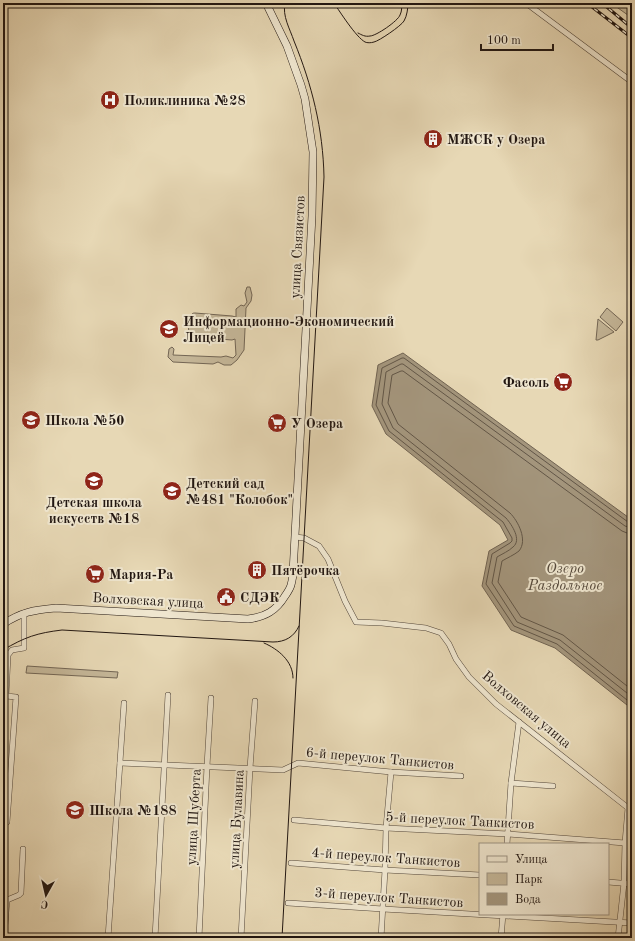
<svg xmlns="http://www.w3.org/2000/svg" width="635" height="941" font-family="'Old Standard TT',serif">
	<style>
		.green { fill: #c5b799; stroke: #736655 }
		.water { fill: #a4967d; stroke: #706352 }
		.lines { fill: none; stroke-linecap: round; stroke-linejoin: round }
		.shore { stroke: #625647; stroke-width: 1 }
		.minor-casing { stroke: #52463a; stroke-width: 6 }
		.secondary-casing { stroke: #211611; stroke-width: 8 }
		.minor { stroke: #efe6cf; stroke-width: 5 }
		.secondary { stroke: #efe6cf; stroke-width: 7 }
		.tram { stroke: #211611; stroke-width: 1 }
		.rail-casing { stroke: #211611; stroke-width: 3 }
		.rail { stroke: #efe6cf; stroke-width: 1.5; stroke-dasharray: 4.5; stroke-linecap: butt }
		.labels { text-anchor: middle; stroke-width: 4; stroke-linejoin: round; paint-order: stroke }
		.poi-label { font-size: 14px; font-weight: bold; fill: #211611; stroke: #efe6cf; text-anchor: start }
		.street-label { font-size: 14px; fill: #211611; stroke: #efe6cf }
		.water-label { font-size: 15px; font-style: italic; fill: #55493c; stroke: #efe6cf }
	</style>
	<rect width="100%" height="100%" fill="#e7d8b5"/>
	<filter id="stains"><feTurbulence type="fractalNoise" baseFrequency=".005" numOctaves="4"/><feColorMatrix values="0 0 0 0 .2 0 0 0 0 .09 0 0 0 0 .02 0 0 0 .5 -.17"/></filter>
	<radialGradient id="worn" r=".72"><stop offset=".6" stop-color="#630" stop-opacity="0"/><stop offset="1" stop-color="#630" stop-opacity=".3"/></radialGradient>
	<g class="green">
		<path d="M611,3H632V18Z"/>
		<path d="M247,287H250L252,295L251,301L246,308L244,350L237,360L231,365H224L218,362L213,364L173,362L168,357L169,349L172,347L174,349L173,355L221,357L226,356L233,358L236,355L235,339L232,340L194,337L190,336C188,332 187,317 192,314C193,313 194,313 195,313L232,316L236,317V309L241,305L244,306L247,302L245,293Z"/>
		<path d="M607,308L623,322L616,331L600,317Z"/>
		<path d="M598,319L614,332L598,340H596Z"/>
		<path d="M27,666L118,672L117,678L26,673Z"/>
	</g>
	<path class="water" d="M403,353L632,520V709L555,648L511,630L482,586L489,551L508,540L500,525L386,434L372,406L378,365Z"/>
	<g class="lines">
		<g class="shore">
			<path d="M632,523L628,522L404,358H402L382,368L376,405L389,431L503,522L512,538V541L510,543L492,554L486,584L514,626L557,644L632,704"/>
			<path d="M632,528L625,526L403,364H401L386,372L382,404L393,428L506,518C512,525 522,540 513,547C509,551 502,554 497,557L492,583L517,622L560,640L632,697"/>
			<path d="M632,534L627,533L622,531L403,371H401L392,375L388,403L398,424L510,513C518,521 528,540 519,551C514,555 507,558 502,561L498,582L521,617L563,635L632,690"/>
		</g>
		<g class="minor-casing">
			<g id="minor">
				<path d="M526,3L632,82"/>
				<path d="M295,537L304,538L319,546L328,559L345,601L356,622L382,623L426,628L441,633L449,644L456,659L469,677L496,704L632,811"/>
				<path d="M120,763L283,770L298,763L391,772L461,776"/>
				<path d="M511,783L553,786"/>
				<path d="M294,820L386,828L508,834L625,843"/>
				<path d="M7,822L16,697L6,696L8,655L12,650L24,648V613"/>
				<path d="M507,844L511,783L519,722"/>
				<path d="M291,863L385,870L480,875"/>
				<path d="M608,882L632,884"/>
				<path d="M288,903L383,909L632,923"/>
				<path d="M4,938L7,900L19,895L21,893L23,849"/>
				<path d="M108,938L124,703"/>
				<path d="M155,938L168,695"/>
				<path d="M199,938L207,766L211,698"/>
				<path d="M241,938L250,768L255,701"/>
				<path d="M381,938L385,870L386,828L391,772"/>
				<path d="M501,938L503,914"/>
				<path d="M618,938L624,883L625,843L628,808"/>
			</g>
		</g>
		<g class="secondary-casing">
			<path id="secondary" d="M3,624C22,612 33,610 56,608L248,619C265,617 276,611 285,596C287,593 290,589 291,585C292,581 293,577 293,573L312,216L313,152L305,99L301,85L287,46L266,3"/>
		</g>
		<use href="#minor" class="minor"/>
		<use href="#secondary" class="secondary"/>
		<g class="tram">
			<path d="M334,3C340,12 356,37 365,42C367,43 371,43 374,42C379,41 401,26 404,21C407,16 408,8 408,3"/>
			<path d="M358,33C362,35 365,37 370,36C376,36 398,21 400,15C402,11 402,7 401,3"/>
			<path d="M264,643C278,649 293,661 293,678"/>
			<path d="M3,650C25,637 37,633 62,630L273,642C285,642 294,637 299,626"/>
			<path d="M282,938L296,684L324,177C323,129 312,85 294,41C290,29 282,16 285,3"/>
		</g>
		<g class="rail-casing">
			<g id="rail">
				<path d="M587,3L632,38"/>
				<path d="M602,3L632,28"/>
			</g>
		</g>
		<use href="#rail" class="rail"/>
	</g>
	<defs>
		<g id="hospital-disc" transform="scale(1)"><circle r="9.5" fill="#8f2418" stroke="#efe6cf"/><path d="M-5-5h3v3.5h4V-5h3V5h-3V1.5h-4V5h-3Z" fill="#fff"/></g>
		<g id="building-disc" transform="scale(1)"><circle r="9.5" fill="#8f2418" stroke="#efe6cf"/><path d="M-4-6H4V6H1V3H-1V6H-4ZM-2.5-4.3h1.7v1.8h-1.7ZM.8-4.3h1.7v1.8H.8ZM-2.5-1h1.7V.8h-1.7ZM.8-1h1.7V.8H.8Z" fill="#fff"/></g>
		<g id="school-disc" transform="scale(1)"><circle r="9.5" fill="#8f2418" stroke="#efe6cf"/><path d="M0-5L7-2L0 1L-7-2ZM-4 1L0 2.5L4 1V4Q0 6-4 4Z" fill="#fff"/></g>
		<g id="supermarket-disc" transform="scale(1)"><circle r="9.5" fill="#8f2418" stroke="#efe6cf"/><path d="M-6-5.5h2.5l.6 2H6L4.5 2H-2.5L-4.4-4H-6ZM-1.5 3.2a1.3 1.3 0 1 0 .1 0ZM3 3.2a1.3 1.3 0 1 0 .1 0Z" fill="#fff"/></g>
		<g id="civic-disc" transform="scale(1)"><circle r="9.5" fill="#8f2418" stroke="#efe6cf"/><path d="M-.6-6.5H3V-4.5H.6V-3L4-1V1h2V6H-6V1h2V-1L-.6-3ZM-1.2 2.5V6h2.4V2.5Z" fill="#fff"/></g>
	</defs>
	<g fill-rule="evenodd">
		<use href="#hospital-disc" x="110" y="100"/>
		<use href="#building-disc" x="433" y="139"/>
		<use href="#school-disc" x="169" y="329"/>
		<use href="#supermarket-disc" x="563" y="382"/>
		<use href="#school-disc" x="31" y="420"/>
		<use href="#supermarket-disc" x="277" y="423"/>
		<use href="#school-disc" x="94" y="481"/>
		<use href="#school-disc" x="172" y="491"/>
		<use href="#building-disc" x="257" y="570"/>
		<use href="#supermarket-disc" x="95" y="574"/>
		<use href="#civic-disc" x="226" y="597"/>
		<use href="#school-disc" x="75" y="810"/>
	</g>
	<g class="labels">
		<g class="poi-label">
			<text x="124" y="105">Поликлиника №28</text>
			<text x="447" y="144">МЖСК у Озера</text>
			<text x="183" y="326">Информационно-Экономический<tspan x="183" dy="16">Лицей</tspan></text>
			<text x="549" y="387" text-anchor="end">Фасоль</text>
			<text x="45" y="425">Школа №50</text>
			<text x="291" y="428">У Озера</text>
			<text x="186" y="488">Детский сад<tspan x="186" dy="16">№481 "Колобок"</tspan></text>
			<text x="94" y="507" text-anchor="middle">Детская школа<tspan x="94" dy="16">искусств №18</tspan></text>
			<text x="271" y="575">Пятёрочка</text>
			<text x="109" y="579">Мария-Ра</text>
			<text x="240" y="602">СДЭК</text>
			<text x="89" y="815">Школа №188</text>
		</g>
		<g class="street-label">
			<text transform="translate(297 247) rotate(-87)" y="5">улица Связистов</text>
			<text transform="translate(148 600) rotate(3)" y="5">Волховская улица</text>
			<text transform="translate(527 709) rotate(40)" y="5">Волховская улица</text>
			<text transform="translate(380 758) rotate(5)" y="5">6-й переулок Танкистов</text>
			<text transform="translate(193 817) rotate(-87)" y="5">улица Шуберта</text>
			<text transform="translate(236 819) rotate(-87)" y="5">улица Булавина</text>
			<text transform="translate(460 820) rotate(3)" y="5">5-й переулок Танкистов</text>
			<text transform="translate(386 857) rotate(4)" y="5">4-й переулок Танкистов</text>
			<text transform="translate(389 897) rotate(4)" y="5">3-й переулок Танкистов</text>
		</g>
		<g class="water-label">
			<text x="565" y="573">Озеро<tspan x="565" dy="17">Раздольное</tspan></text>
		</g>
	</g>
	<rect width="635" height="941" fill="none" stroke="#e7d8b5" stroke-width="16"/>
	<rect x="4" y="4" width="627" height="933" fill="none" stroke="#211611" stroke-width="2"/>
	<rect x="8" y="8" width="619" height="925" fill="none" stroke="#211611"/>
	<rect x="479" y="843" width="130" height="72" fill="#efe6cf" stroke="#9d9383"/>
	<rect x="487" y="856" width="20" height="6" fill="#efe6cf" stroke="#9d9383"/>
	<text x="515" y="863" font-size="12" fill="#211611">Улица</text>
	<rect x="487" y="873" width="20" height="12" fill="#c5b799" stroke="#9d9383"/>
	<text x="515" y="883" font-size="12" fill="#211611">Парк</text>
	<rect x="487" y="893" width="20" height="12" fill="#a4967d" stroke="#9d9383"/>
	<text x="515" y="903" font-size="12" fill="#211611">Вода</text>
	<g transform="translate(46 895) rotate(188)" stroke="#efe6cf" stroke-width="3" paint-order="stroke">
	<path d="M0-3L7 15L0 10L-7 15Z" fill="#211611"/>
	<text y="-6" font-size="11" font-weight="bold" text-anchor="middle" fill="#211611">С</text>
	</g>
	<path d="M481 44v6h72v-6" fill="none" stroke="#211611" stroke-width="2"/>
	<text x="487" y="44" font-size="12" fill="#211611" stroke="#efe6cf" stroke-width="3" paint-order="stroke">100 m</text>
	<rect width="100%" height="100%" filter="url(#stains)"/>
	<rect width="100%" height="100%" fill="url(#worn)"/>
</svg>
